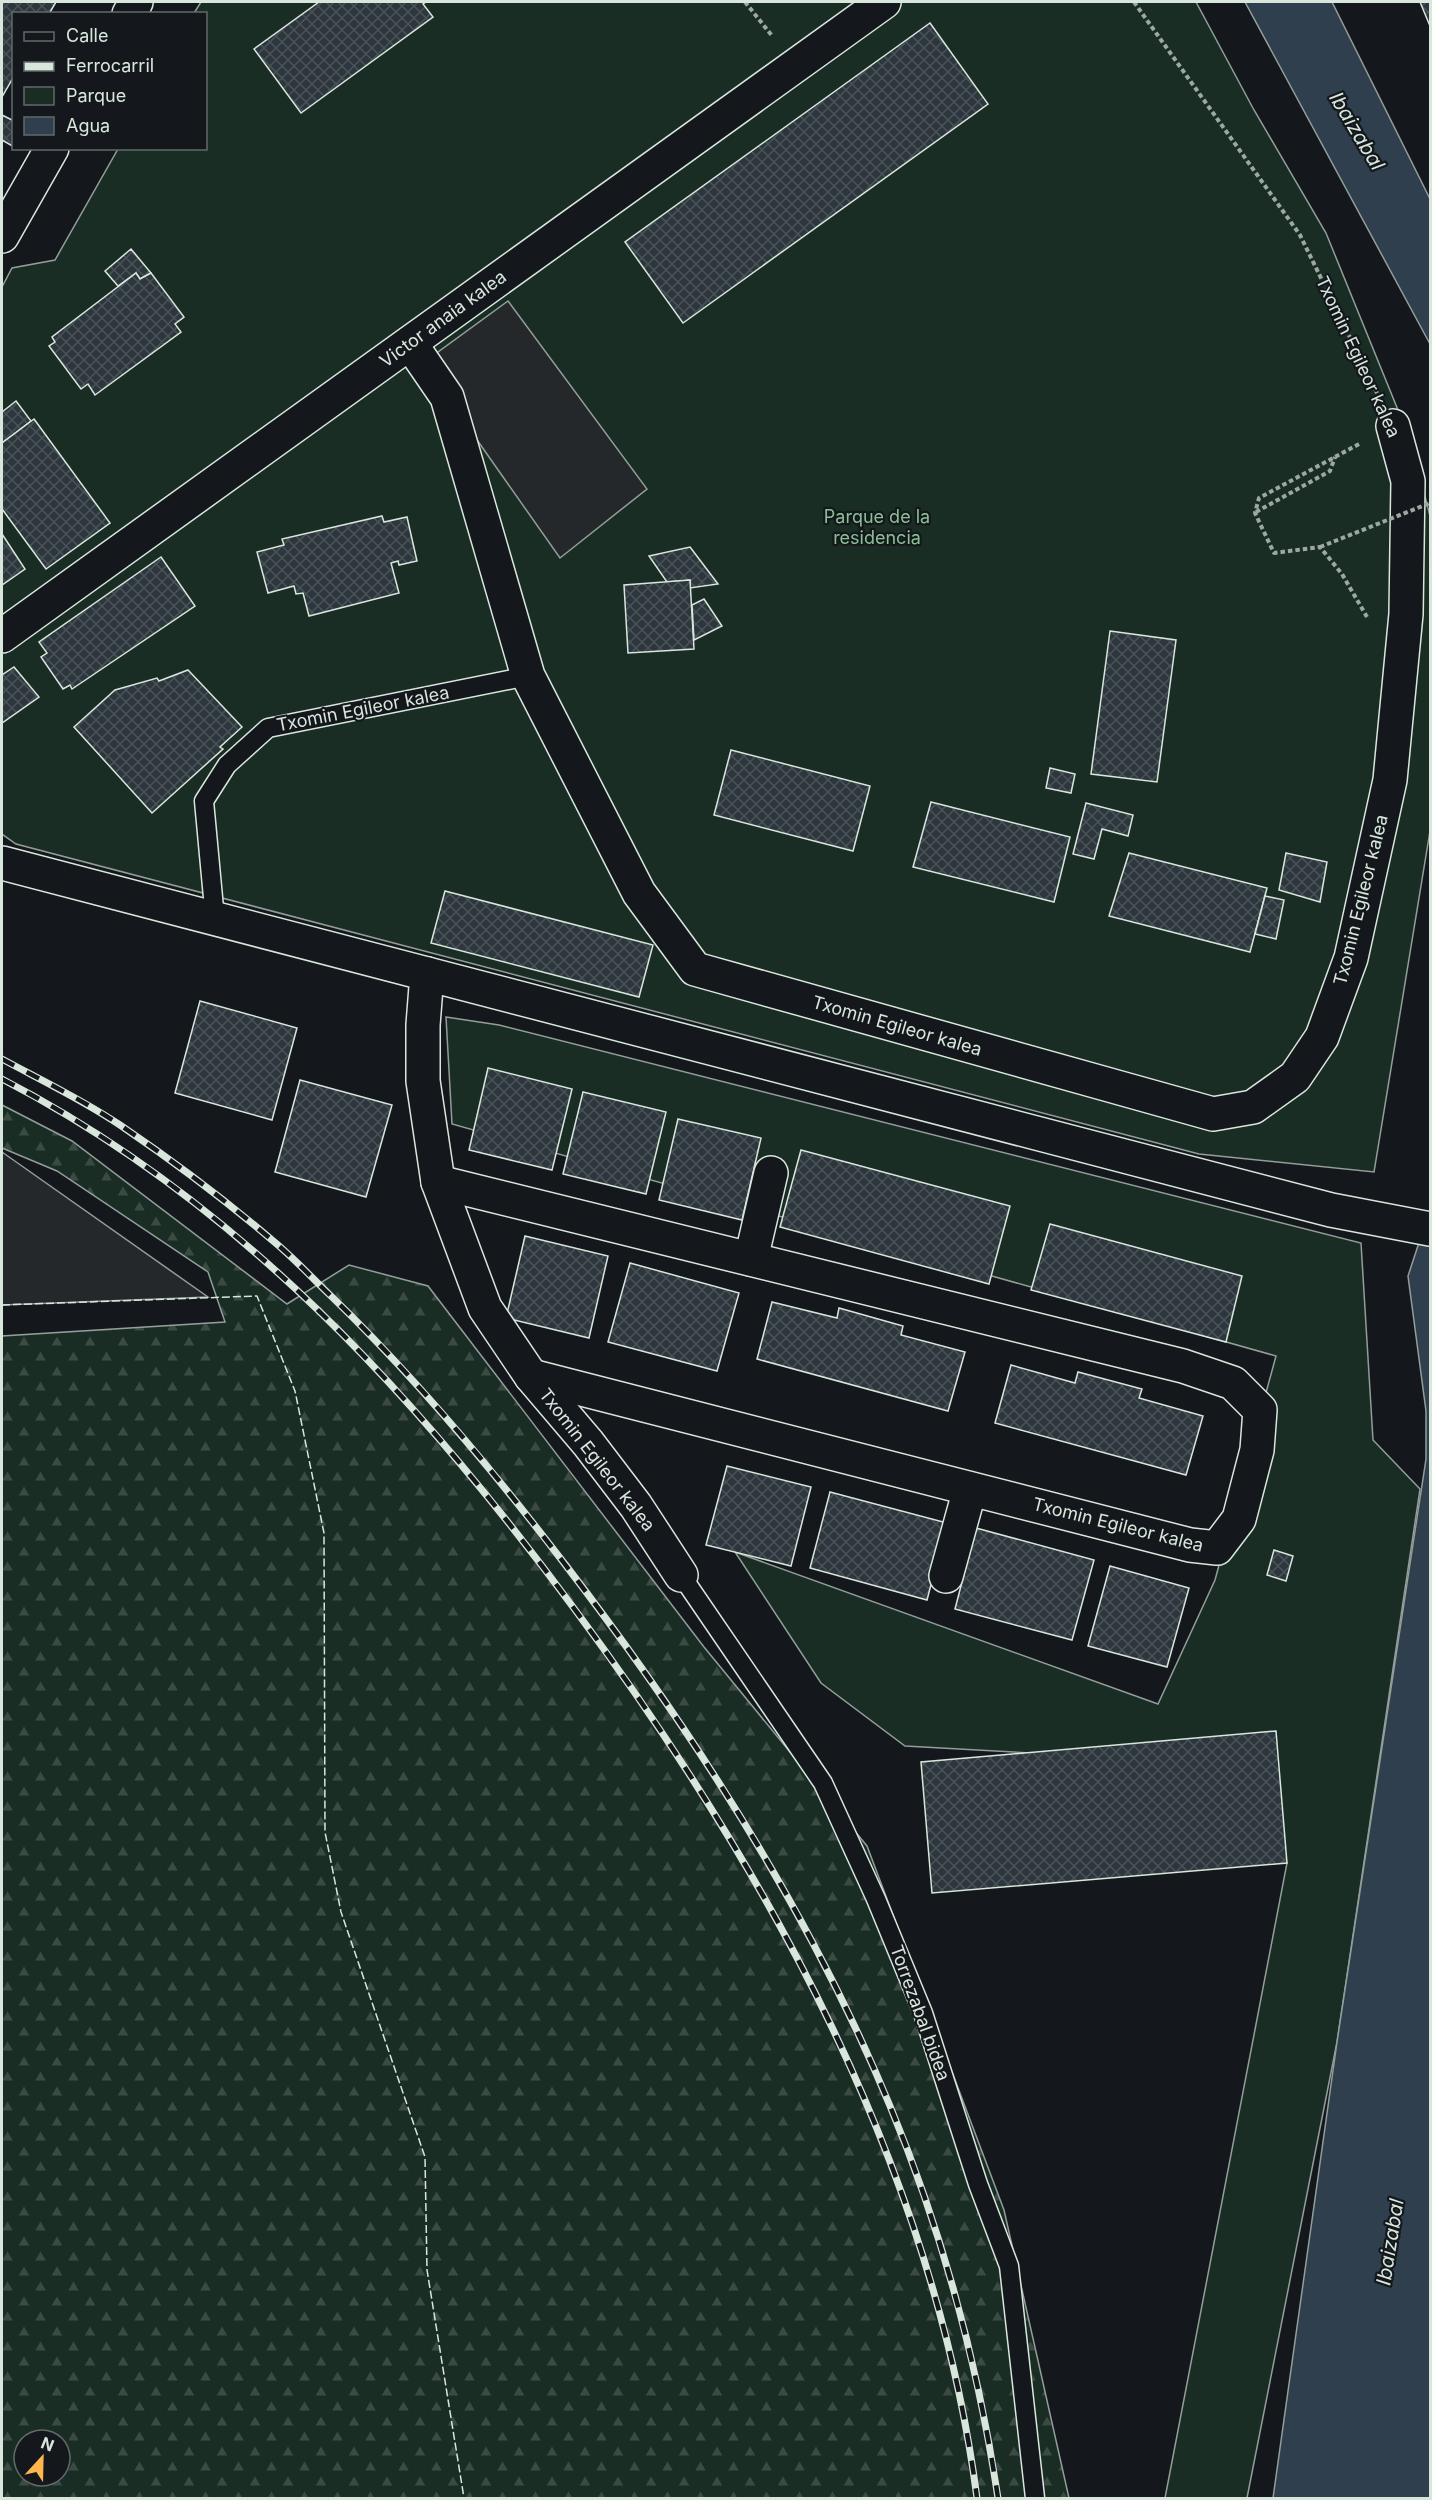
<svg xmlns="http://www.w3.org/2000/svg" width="1432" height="2500" font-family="Inter,sans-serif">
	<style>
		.forest { fill: url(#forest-firs); stroke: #939e99; stroke-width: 1.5; fill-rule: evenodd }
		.park { fill: #1a2d24; stroke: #939e99; stroke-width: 1.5 }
		.parking { fill: #24282b; stroke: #939e99; stroke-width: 1.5 }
		.water { fill: #2f3f4d; stroke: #939e99; stroke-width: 1.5 }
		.building { fill: url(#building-cross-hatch); stroke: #d8e6dc; stroke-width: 1.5 }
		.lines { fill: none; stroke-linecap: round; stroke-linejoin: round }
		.lane-casing { stroke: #d8e6dc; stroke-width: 21 }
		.street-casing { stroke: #d8e6dc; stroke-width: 36 }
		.secondary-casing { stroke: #d8e6dc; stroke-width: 36 }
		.path { stroke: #9da8a2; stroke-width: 4; stroke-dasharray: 4.5 3; stroke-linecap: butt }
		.lane { stroke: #14181c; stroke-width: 18 }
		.street { stroke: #14181c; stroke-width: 33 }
		.secondary { stroke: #14181c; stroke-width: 33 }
		.rail-casing { stroke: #d8e6dc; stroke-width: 7 }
		.rail { stroke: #14181c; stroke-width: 4.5; stroke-dasharray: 14; stroke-linecap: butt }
		.path-bridge { stroke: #9da8a2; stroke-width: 4; stroke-dasharray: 4.5 3; stroke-linecap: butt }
		.fence { stroke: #d8e6dc; stroke-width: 1.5; stroke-dasharray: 8 3; stroke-linecap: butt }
		.labels { text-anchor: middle; stroke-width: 4.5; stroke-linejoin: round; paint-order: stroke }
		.street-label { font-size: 18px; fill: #d8e6dc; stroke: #14181c }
		.park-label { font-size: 18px; fill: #8ac095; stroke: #14181c }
		.water-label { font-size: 20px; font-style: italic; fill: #d8e6dc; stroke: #14181c }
	</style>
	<defs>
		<pattern id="forest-firs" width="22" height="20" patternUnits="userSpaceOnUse" patternTransform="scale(1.5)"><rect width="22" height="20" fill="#1a2d24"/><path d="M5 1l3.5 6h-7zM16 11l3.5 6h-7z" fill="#3b4b43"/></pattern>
		<pattern id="building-cross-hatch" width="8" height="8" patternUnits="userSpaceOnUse" patternTransform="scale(1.5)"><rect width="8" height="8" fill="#2c363c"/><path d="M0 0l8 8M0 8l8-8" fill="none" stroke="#4a5358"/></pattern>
	</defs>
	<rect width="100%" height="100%" fill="#14181c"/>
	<path class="forest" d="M2,1105L72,1141L287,1304L349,1265L428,1286L704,1647L867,1846L1004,2210L1069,2498H2V1336L225,1322L208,1272L57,1171L2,1148ZM24,2440H60V2476H24Z"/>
	<g class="park">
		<path d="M201,2H1196L1254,110L1326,233L1411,442L1430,516V831L1374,1172L1199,1154L16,844L2,834V287L12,268L55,260L118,149L206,148V14L194,13Z"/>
		<path d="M446,1017L499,1025L1361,1243L1373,1440L1420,1489L1337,2042L1247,2498H1165L1287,1863L1031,1753L905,1746L821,1683L735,1552L1158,1704L1215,1580L1276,1356L452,1124Z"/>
	</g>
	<g class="parking">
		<path d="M508,301L647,489L560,558L423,363Z"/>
		<path d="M2,1152L208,1297L2,1305Z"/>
	</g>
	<g class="water">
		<path d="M1245,2H1332L1430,199V344Z"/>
		<path d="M1430,1209V2498H1273L1337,2042L1426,1459V1411L1408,1276Z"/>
	</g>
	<g class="building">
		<path d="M2,2H56L49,14H14V76L2,97Z"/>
		<path d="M319,2H426L423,4L433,17L301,113L254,49Z"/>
		<path d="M1420,2H1430V26Z"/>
		<path d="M930,23L988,104L683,323L625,242Z"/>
		<path d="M2,115L14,121V147L2,140Z"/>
		<path d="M131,249L151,273L140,279L136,273L118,286L105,271Z"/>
		<path d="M136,273L140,279L151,273L184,317L175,324L181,332L95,395L88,384L81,389L49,346L55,342L52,337Z"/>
		<path d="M16,401L31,421L2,443V412Z"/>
		<path d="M34,419L110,523L46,569L2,509V443Z"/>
		<path d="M382,516L384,522L407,517L417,561L399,565L398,561L391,563L399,593L309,616L303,593L296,594L294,586L268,593L257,552L284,545L282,539Z"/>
		<path d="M2,534L25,569L2,585Z"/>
		<path d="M690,547L718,584L690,588V580L667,582L649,556Z"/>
		<path d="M161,557L195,606L72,689L70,685L63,689L41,657L47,653L39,642Z"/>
		<path d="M690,580L694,649L628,653L624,585Z"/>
		<path d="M704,599L722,626L694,640L692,605Z"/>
		<path d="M1110,631L1176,640L1157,782L1091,774Z"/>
		<path d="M14,667L39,697L2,723V675Z"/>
		<path d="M188,670L242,727L220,747L223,749L152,813L74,727L115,690L157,678L159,681Z"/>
		<path d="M731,750L870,786L853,851L714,815Z"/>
		<path d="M1050,768L1075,774L1071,793L1046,788Z"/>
		<path d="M931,802L1070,837L1054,902L913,867Z"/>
		<path d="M1086,803L1133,815L1128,836L1102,829L1094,859L1073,854Z"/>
		<path d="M1129,853L1267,888L1250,952L1109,916Z"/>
		<path d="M1286,853L1327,862L1320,902L1279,890Z"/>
		<path d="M445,891L653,945L639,997L431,943Z"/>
		<path d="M1265,896L1284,900L1276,939L1255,934Z"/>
		<path d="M200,1001L297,1028L272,1120L175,1093Z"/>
		<path d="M488,1068L572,1089L552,1170L469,1150Z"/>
		<path d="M300,1080L392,1105L366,1197L275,1172Z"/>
		<path d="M583,1092L666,1112L646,1194L563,1174Z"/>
		<path d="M678,1119L761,1138L742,1220L659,1200Z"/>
		<path d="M801,1150L1010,1206L989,1284L780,1227Z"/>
		<path d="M1050,1224L1242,1276L1226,1342L1031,1290Z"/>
		<path d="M525,1236L608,1256L589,1338L506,1318Z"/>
		<path d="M630,1263L739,1293L717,1371L608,1342Z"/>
		<path d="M772,1302L837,1318L839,1308L903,1326L901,1335L965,1352L948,1411L757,1359Z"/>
		<path d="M1011,1365L1075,1383L1078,1372L1142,1389L1139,1398L1203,1416L1186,1475L995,1423Z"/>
		<path d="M727,1466L811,1487L791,1566L706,1545Z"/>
		<path d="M830,1492L947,1523L927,1600L810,1568Z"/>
		<path d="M976,1528L1094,1560L1072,1640L955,1609Z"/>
		<path d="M1274,1550L1293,1556L1286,1581L1267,1575Z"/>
		<path d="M1110,1566L1189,1588L1167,1667L1088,1646Z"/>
		<path d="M1276,1731L1287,1863L932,1893L921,1762Z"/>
	</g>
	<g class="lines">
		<g class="lane-casing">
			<g id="lane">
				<path d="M215,919L204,801L227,765L268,728L528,676"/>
				<path d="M681,1575L823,1783L876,1899L923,2013L978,2184L1009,2266L1035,2498"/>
			</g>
		</g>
		<g class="street-casing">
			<g id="street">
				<path d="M129,14L136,2"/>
				<path d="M2,236L52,148"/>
				<path d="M410,343L447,397L528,676L639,893L695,969L1213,1114L1253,1107L1295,1077L1322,1037L1351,958L1390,780L1406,614L1408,481L1393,426"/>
				<path d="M2,636L884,2"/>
				<path d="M427,974L423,1025V1081L438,1182L485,1308L531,1376L588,1443L636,1506L681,1575"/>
				<path d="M438,1182L1183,1366L1233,1383L1260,1410L1257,1450L1239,1519L1217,1548L1190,1545L531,1376"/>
				<path d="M751,1259L771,1173"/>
				<path d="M946,1576L970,1489"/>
			</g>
		</g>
		<g class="secondary-casing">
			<path id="secondary" d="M2,863L1331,1210L1430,1229"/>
		</g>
		<g class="path">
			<path d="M745,2L773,37"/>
			<path d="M1134,2L1300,235L1378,395"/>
			<path d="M1359,444L1259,498L1255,513L1274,553L1320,547L1342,574L1367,617"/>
			<path d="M1256,512L1330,471L1335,457"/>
		</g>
		<use href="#lane" class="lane"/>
		<use href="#street" class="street"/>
		<use href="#secondary" class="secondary"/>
		<g class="rail-casing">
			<g id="rail">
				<path d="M2,1059C41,1080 83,1100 120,1125C173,1161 224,1199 272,1240C293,1257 312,1278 331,1296C417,1379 492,1469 564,1563C691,1728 810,1912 890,2106C942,2231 978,2365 998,2498"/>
				<path d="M2,1079C238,1201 416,1395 573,1607C768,1869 934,2169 977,2498"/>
			</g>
		</g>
		<use href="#rail" class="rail"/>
		<path class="path-bridge" d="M1320,547L1430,503"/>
		<path class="fence" d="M2,1305L257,1296L295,1391L324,1533L325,1832L341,1912L425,2157L427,2270L464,2498"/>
	</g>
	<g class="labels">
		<g class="street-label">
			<text transform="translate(443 319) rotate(-36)" y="6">Victor anaia kalea</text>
			<text transform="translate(1358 357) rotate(65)" y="6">Txomin Egileor kalea</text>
			<text transform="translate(363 709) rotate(-11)" y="6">Txomin Egileor kalea</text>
			<text transform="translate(1361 900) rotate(-76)" y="6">Txomin Egileor kalea</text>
			<text transform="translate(897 1026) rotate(16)" y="6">Txomin Egileor kalea</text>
			<text transform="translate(597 1460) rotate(52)" y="6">Txomin Egileor kalea</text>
			<text transform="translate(1118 1525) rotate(14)" y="6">Txomin Egileor kalea</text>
			<text transform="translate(920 2013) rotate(70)" y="6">Torrezabal bidea</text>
		</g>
		<g class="park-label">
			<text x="877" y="523">Parque de la<tspan x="877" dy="21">residencia</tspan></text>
		</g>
		<g class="water-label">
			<text transform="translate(1357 131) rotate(59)" y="7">Ibaizabal</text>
			<text transform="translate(1390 2242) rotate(-81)" y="7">Ibaizabal</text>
		</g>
	</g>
	<rect width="1432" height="2500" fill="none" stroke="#d8e6dc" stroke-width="6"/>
	<rect x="12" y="12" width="195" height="138" fill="#14181c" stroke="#626a69" stroke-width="1.5"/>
	<rect x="24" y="32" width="30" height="9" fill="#14181c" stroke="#626a69" stroke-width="1.5"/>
	<text x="66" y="42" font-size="18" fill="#d8e6dc">Calle</text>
	<rect x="24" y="62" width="30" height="9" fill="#d8e6dc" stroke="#626a69" stroke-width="1.5"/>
	<text x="66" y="72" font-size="18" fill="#d8e6dc">Ferrocarril</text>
	<rect x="24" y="87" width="30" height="18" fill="#1a2d24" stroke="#626a69" stroke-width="1.5"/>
	<text x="66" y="102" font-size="18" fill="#d8e6dc">Parque</text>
	<rect x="24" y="117" width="30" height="18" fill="#2f3f4d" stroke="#626a69" stroke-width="1.5"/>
	<text x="66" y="132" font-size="18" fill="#d8e6dc">Agua</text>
	<g transform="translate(42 2458) rotate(22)"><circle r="28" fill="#14181c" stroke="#626a69" stroke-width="1.5"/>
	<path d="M0-4.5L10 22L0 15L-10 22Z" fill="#ffb74d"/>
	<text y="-9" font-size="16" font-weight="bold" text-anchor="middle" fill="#d8e6dc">N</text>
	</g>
</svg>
